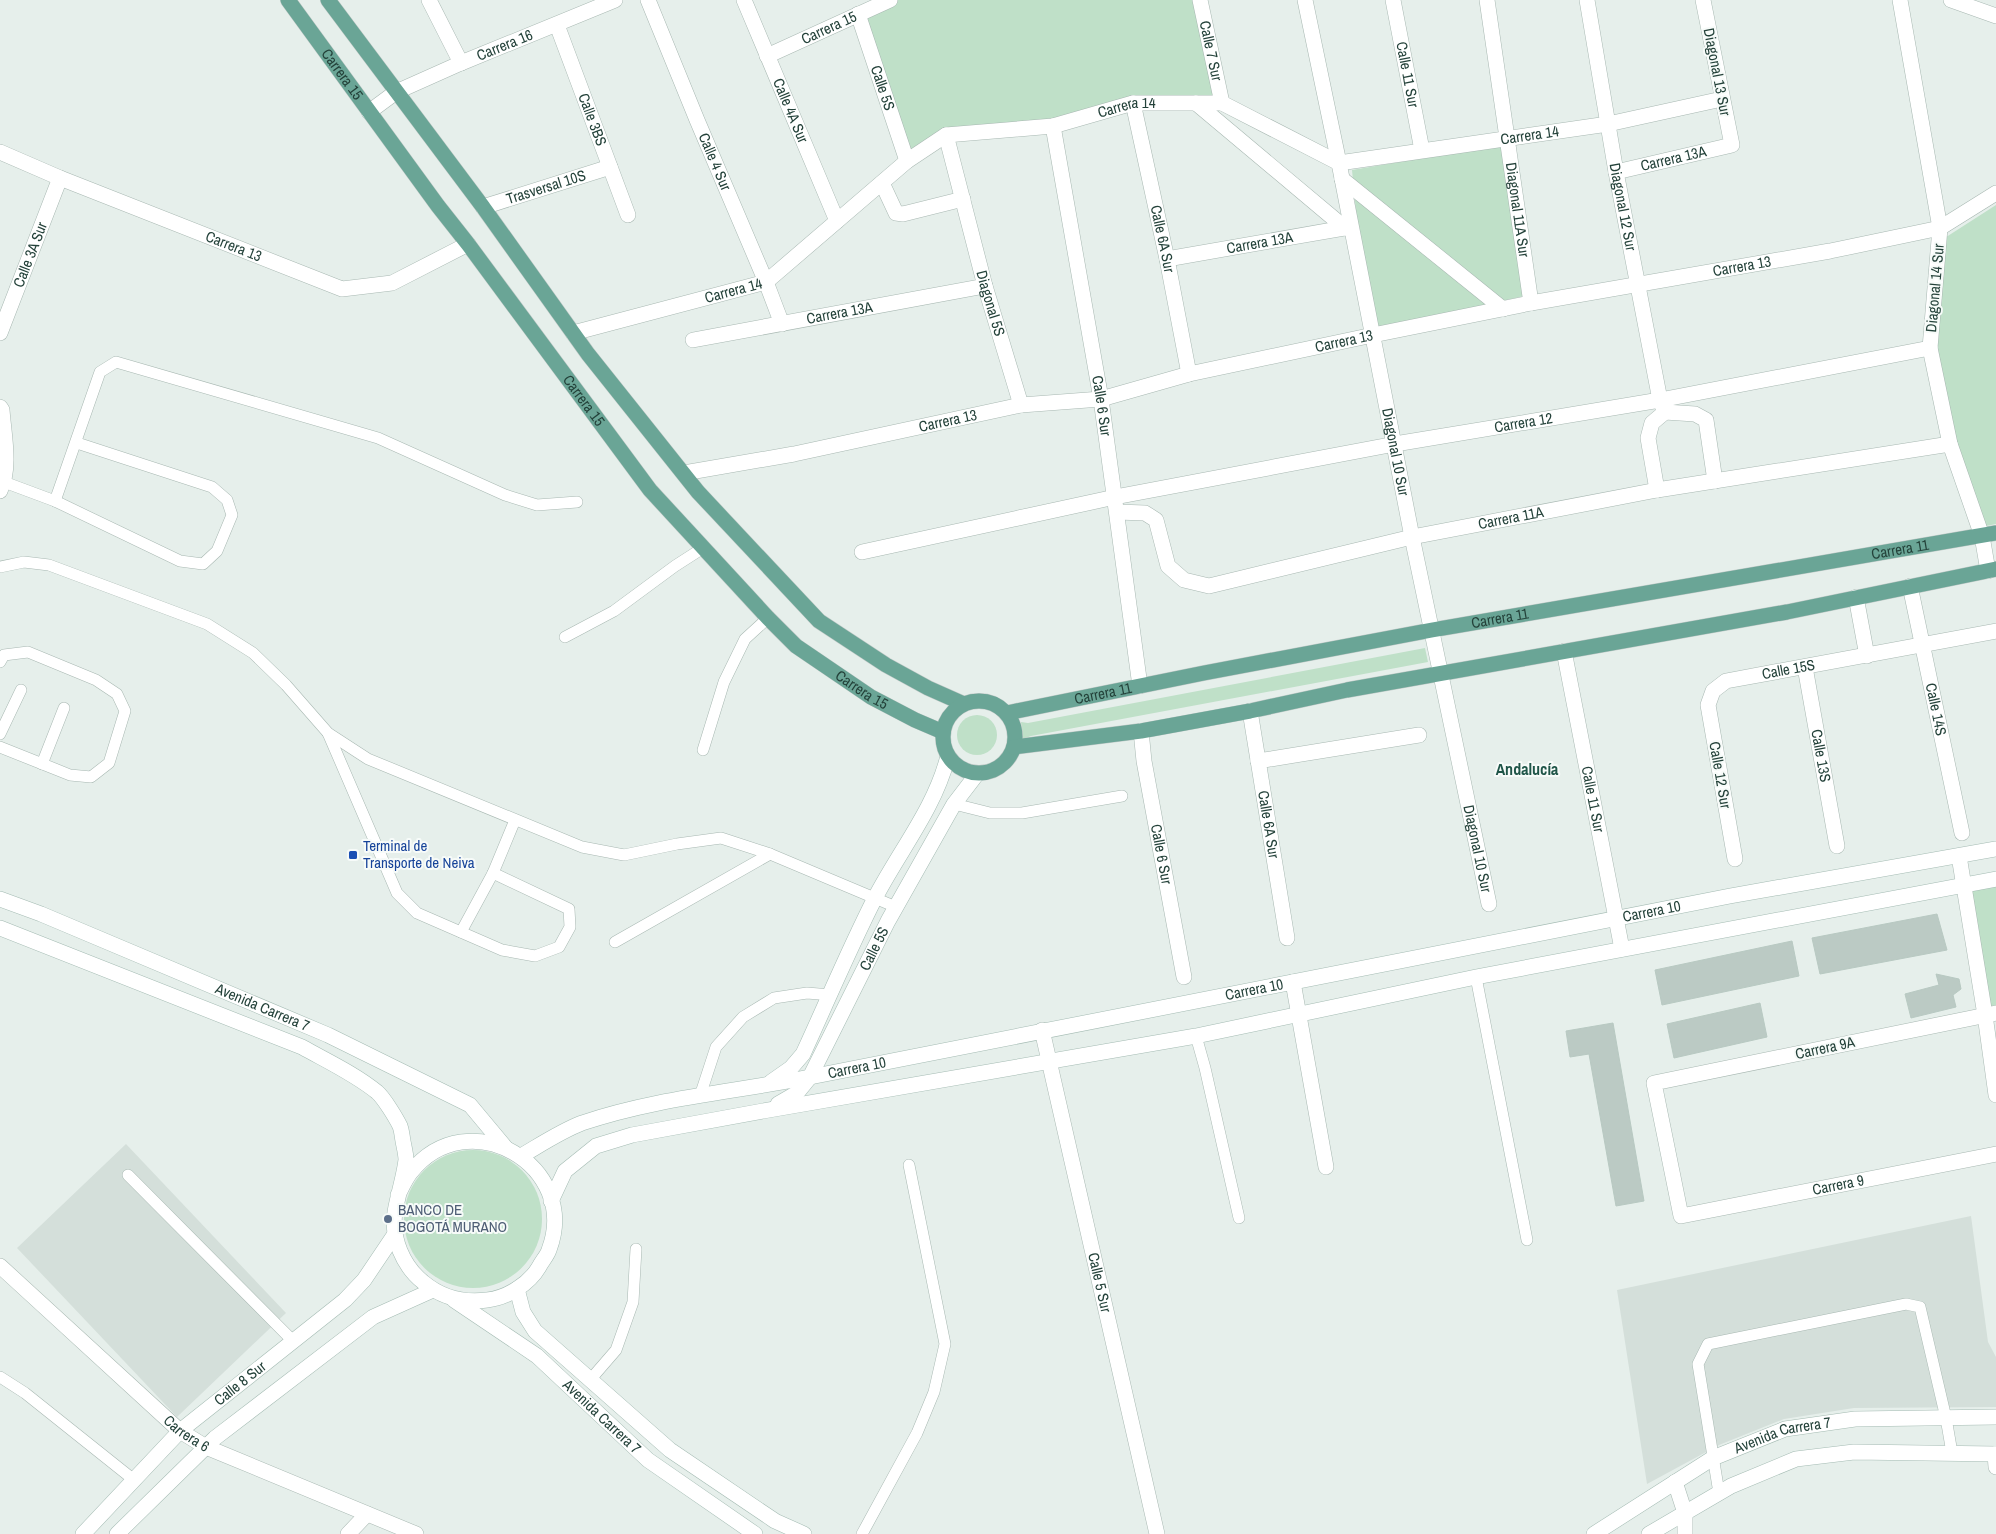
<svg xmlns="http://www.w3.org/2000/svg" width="1996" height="1534" font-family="'Archivo Narrow',sans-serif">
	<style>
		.built { fill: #d4dfda }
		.green { fill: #bfe0c8 }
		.building { fill: #bbcac4; stroke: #b8c9c2 }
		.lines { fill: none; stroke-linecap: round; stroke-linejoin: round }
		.lane-casing { stroke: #a8b8b2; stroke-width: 12 }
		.street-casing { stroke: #a8b8b2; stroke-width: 16 }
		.secondary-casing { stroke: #a4bbb3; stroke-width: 16 }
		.primary-casing { stroke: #c2cac8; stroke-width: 16 }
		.lane { stroke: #fff; stroke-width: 11 }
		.street { stroke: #fff; stroke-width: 15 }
		.secondary { stroke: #fff; stroke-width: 15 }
		.primary { stroke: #6aa596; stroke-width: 15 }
		.transit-dot { fill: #1a4fb4; stroke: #f7fbf9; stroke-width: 2 }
		.service-dot { fill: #5c6f8a; stroke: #f7fbf9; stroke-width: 2 }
		.labels { text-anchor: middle; stroke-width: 4; stroke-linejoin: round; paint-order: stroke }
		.street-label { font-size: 15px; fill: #24423a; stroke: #f7fbf9 }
		.transit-label { font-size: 15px; fill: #164399; stroke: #f7fbf9; text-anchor: start }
		.service-label { font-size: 15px; fill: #4e5e75; stroke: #f7fbf9; text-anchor: start }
		.neighbourhood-label { font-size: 16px; font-weight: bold; fill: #1f5548; stroke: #f7fbf9 }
	</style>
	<rect width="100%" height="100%" fill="#e6efeb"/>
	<g class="built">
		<path d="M126,1144L286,1313L177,1417L17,1248Z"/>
		<path d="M1971,1216L1988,1342L1996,1357V1407L1854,1408L1784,1419L1719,1445L1647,1484L1617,1290Z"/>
	</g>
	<g class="green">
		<path d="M890,0H1200L1222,103H1133L1053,126L946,135L907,161L858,14Z"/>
		<path d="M1501,145L1524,296L1378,329L1358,233L1352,170Z"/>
		<path d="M1996,205V524L1986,526L1956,439L1937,348L1940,241Z"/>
		<path d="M1425,648L1428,662L1031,736L1023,739L1021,722L1028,723Z"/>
		<circle cx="977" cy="735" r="20"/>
		<path d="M1996,886V1005L1991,1006L1971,889Z"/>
		<circle cx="473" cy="1219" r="69"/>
	</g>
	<g class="building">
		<path d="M1937,914L1947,950L1820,974L1812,938Z"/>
		<path d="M1792,941L1799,976L1662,1005L1655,970Z"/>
		<path d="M1936,974L1959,979L1961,989L1953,995L1956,1007L1911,1018L1905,994L1939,985Z"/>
		<path d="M1760,1003L1767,1037L1674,1058L1667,1024Z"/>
		<path d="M1613,1023L1644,1201L1616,1206L1589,1054L1570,1057L1566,1031Z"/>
	</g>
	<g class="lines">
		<g class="lane-casing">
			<g id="lane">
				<path d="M4,482L55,501L100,372L116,362L378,438L505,495L537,505L577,502"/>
				<path d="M55,501L180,561L203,564L217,551L232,515L227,500L212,487L77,443"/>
				<path d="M0,567L24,562L49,565L207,624L253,653L286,685L328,733L368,759L582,847L624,855L677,844L721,838L770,854L896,907"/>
				<path d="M565,637L614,611L675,566L703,548"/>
				<path d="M0,662L4,655L28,652L96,680L117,694L125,711L109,763L91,777L70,775L0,747"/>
				<path d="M328,733L397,893L417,913L502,950L535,956L559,947L570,927L569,909L493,873L515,820"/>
				<path d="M0,734L21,690"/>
				<path d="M703,750L724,682L745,639L768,618"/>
				<path d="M42,764L64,708"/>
				<path d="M954,804L990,813H1022L1122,796"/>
				<path d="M461,932L493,873"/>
				<path d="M615,942L770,854"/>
				<path d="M1476,977L1527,1240"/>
				<path d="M1196,1036L1205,1068L1239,1218"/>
				<path d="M700,1096L716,1047L743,1017L774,998L807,993L831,995"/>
				<path d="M128,1175L293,1341"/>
				<path d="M0,1377L25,1393L134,1480"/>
				<path d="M590,1380L616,1350L633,1302L636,1249"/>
				<path d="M1719,1493L1698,1364L1708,1344L1906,1304L1920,1307L1946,1418L1952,1453"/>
				<path d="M862,1534L917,1433L934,1392L945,1344L909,1165"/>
			</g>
		</g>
		<g class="street-casing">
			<g id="street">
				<path d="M429,0L461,63"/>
				<path id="s1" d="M648,0L697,120L766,282L782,324"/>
				<path id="s2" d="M744,0L837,221"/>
				<path id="s3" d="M1200,0L1222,103"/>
				<path id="s4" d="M1305,0L1339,163L1412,537L1489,904"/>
				<path id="s5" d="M1393,0L1422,150"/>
				<path id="s6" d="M1487,0L1531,303"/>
				<path id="s7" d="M1587,0L1616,172L1660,400L1665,412L1695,414L1706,420L1715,481"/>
				<path d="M1900,0L1940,228L1930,348L1950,444L1982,536L1988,571"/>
				<path d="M1951,0L1996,16"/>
				<path id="s8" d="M858,14L907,161"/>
				<path id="s9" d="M557,25L628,215"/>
				<path id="s10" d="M767,56L890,0"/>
				<path id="s11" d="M1133,103L1167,259L1189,374"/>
				<path d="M1196,103L1345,228"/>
				<path id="s12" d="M369,112L396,92L461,63L615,0"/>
				<path id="s13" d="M1053,126L1101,399L1140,686"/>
				<path id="s14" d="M946,135L985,286L1021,405"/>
				<path id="s15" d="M0,152L60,178L342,289L392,283L468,244"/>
				<path id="s16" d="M1616,172L1732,145L1703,0"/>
				<path d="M1342,179L1503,309"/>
				<path d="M882,183L896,213L903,214L963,199"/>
				<path id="s17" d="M483,207L610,167"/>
				<path id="s18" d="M1167,259L1350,227"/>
				<path id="s19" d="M0,333L60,178"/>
				<path id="s20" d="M573,333L766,282L907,161L946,135L1053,126L1133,103H1222L1339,163L1608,124L1722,99"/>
				<path id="s21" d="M693,340L985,286"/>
				<path d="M0,407L2,410C4,436 11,467 0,491"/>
				<path id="s22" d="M684,473L794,454L1021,405L1101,399L1189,374L1373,335L1531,303L1830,251L1940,228L1996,193"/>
				<path d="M1657,490L1648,438L1652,423L1665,412"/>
				<path id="s23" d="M1117,512L1145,513L1156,520L1168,566L1184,580L1209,586L1412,537L1657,490L1950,444"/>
				<path id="s24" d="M862,552L1115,497L1395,444L1660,400L1930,348"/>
				<path id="s25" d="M1910,586L1962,833"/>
				<path d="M1856,597L1867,656"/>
				<path id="s26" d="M1564,651L1622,949"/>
				<path id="s27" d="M1805,667L1837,846"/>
				<path id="s28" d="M1250,711L1287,938"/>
				<path id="s29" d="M1141,731L1144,761L1184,977"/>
				<path d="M1258,761L1419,735"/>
				<path d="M1959,856L1985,1015L1996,1095"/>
				<path id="s30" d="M1735,859L1708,705L1713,691L1726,681L1996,631"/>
				<path d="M1293,982L1326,1167"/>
				<path id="s31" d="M1996,1013L1654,1083L1681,1216L1996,1154"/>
				<path id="s32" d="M1042,1030L1157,1534"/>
				<path id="s33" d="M0,1266L180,1431L206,1447L416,1534"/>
				<path d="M1995,1454L1996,1467"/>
				<path d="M1675,1482L1685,1513V1534"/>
				<path d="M348,1534L367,1514"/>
			</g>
		</g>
		<g class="secondary-casing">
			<g id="secondary">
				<path id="s34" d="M0,899L41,914L328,1035L470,1105L505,1147"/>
				<path d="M0,928L302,1047C327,1061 355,1074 377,1092C384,1098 396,1118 400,1126C402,1131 402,1136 403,1141C404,1147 406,1154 406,1160C404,1177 398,1194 395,1212C391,1238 403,1266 423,1282C442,1298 463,1303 487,1300C507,1298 529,1284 539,1267C542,1261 547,1256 549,1250C581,1166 468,1100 411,1172C406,1178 402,1187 398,1195"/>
				<path d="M771,1082L791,1068L803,1054C827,1002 849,949 875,898C900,850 935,808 948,756"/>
				<path id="s35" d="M778,1104L797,1093L810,1077L888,921L954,804L977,774"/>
				<path id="s36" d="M521,1156C540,1145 561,1131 582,1123C655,1098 734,1092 810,1077L1730,896L1996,849"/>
				<path d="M551,1201L565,1171L596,1146L632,1135L763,1111L1196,1036L1476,977L1996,879"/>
				<path d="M517,1289L523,1312L535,1331L670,1450L775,1521L804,1534"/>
				<path id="s37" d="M454,1300L537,1356L648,1460L755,1534"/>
				<path id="s38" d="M83,1534L180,1431L345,1300L364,1280L395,1234"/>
				<path d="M117,1534L215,1438L373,1317L433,1290"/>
				<path id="s39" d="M1594,1534L1713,1458L1785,1429L1855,1419L1996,1417"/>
				<path d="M1649,1534L1731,1486L1796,1459L1854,1452L1996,1454"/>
			</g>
		</g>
		<g class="primary-casing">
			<g id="primary">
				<path id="s40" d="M288,0L438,206L468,244L650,490L768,618L796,646L871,697L915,720L943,732"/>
				<path d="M328,0L483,207L588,354L698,492L819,621L886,665L928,688L964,704"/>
				<circle cx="979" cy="737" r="36"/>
				<path id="s41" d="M1007,713L1204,673L1432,630L1996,533"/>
				<path d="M1014,747L1141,731L1250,711L1347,690L1787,612L1996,569"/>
			</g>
		</g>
		<use href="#lane" class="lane"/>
		<use href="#street" class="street"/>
		<use href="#secondary" class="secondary"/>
		<use href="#primary" class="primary"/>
	</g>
	<rect class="transit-dot" x="348" y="850" width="10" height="10" rx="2.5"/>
	<circle class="service-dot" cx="388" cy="1219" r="5"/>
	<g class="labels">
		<g class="street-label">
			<text dy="5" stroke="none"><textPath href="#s10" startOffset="68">Carrera 15</textPath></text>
			<text dy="5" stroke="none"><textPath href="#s12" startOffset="152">Carrera 16</textPath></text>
			<text dy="5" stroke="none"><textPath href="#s3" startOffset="52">Calle 7 Sur</textPath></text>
			<text transform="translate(1717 72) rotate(79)" y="5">Diagonal 13 Sur</text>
			<text dy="5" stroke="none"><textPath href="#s40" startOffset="92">Carrera 15</textPath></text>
			<text dy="5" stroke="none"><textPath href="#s5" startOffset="76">Calle 11 Sur</textPath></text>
			<text dy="5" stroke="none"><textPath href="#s8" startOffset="78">Calle 5S</textPath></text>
			<text dy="5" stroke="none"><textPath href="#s20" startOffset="616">Carrera 14</textPath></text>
			<text dy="5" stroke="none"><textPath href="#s2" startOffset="120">Calle 4A Sur</textPath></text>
			<text dy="5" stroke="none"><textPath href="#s9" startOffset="101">Calle 3BS</textPath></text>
			<text dy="5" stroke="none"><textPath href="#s20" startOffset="1036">Carrera 14</textPath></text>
			<text dy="5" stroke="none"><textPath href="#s16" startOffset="59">Carrera 13A</textPath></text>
			<text dy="5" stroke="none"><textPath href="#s1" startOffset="175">Calle 4 Sur</textPath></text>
			<text dy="5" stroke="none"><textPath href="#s17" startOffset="66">Trasversal 10S</textPath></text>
			<text dy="5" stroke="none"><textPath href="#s7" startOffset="210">Diagonal 12 Sur</textPath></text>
			<text dy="5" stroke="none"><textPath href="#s6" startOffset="212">Diagonal 11A Sur</textPath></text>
			<text dy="5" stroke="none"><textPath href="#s11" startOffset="139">Calle 6A Sur</textPath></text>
			<text dy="5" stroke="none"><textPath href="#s18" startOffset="94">Carrera 13A</textPath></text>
			<text dy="5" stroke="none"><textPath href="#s15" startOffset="252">Carrera 13</textPath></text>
			<text dy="5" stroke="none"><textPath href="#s19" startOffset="84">Calle 3A Sur</textPath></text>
			<text dy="5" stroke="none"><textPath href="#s22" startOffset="1079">Carrera 13</textPath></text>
			<text transform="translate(1935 288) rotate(-85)" y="5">Diagonal 14 Sur</text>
			<text dy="5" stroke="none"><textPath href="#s20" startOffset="166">Carrera 14</textPath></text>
			<text dy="5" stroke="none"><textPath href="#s14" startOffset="174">Diagonal 5S</textPath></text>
			<text dy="5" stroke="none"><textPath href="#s21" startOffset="149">Carrera 13A</textPath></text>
			<text dy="5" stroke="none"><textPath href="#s22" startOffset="674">Carrera 13</textPath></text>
			<text dy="5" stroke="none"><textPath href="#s40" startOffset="498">Carrera 15</textPath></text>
			<text dy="5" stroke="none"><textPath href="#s13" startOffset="284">Calle 6 Sur</textPath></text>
			<text dy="5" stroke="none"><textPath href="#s22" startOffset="269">Carrera 13</textPath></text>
			<text dy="5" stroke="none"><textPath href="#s24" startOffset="674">Carrera 12</textPath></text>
			<text dy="5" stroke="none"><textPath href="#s4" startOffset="461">Diagonal 10 Sur</textPath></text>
			<text dy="5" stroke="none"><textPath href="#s23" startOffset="445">Carrera 11A</textPath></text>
			<text dy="5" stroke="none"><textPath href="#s41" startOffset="908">Carrera 11</textPath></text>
			<text dy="5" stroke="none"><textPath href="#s41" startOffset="502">Carrera 11</textPath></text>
			<text dy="5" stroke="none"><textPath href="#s30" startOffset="251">Calle 15S</textPath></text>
			<text dy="5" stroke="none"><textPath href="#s40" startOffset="902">Carrera 15</textPath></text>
			<text dy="5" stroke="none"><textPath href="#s41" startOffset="98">Carrera 11</textPath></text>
			<text dy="5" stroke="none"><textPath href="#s25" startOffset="126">Calle 14S</textPath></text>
			<text dy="5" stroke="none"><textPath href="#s27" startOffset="90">Calle 13S</textPath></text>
			<text transform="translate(1720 775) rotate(80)" y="5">Calle 12 Sur</text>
			<text dy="5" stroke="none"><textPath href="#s26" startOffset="151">Calle 11 Sur</textPath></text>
			<text dy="5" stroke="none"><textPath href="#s28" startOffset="115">Calle 6A Sur</textPath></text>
			<text dy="5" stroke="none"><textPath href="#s4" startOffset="866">Diagonal 10 Sur</textPath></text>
			<text dy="5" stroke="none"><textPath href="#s29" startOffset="125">Calle 6 Sur</textPath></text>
			<text dy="5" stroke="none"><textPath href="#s36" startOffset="1160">Carrera 10</textPath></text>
			<text dy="5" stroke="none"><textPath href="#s35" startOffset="186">Calle 5S</textPath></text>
			<text dy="5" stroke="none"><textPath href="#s36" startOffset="755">Carrera 10</textPath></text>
			<text dy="5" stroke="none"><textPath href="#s34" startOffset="284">Avenida Carrera 7</textPath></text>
			<text transform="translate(1825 1048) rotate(-12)" y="5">Carrera 9A</text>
			<text dy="5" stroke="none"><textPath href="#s36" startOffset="350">Carrera 10</textPath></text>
			<text dy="5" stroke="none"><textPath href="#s31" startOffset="645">Carrera 9</textPath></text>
			<text dy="5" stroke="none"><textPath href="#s32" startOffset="259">Calle 5 Sur</textPath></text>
			<text dy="5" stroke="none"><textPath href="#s38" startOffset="218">Calle 8 Sur</textPath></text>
			<text dy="5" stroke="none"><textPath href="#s37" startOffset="189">Avenida Carrera 7</textPath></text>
			<text dy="5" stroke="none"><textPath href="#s33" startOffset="251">Carrera 6</textPath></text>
			<text dy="5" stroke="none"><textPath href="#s39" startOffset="215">Avenida Carrera 7</textPath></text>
		</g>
		<g class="transit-label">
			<text x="363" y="851">Terminal de<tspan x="363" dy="17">Transporte de Neiva</tspan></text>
		</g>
		<g class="service-label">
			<text x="398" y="1215">BANCO DE<tspan x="398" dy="17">BOGOTÁ MURANO</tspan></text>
		</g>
		<g class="neighbourhood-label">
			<text x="1527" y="775">Andalucía</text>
		</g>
	</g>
</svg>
